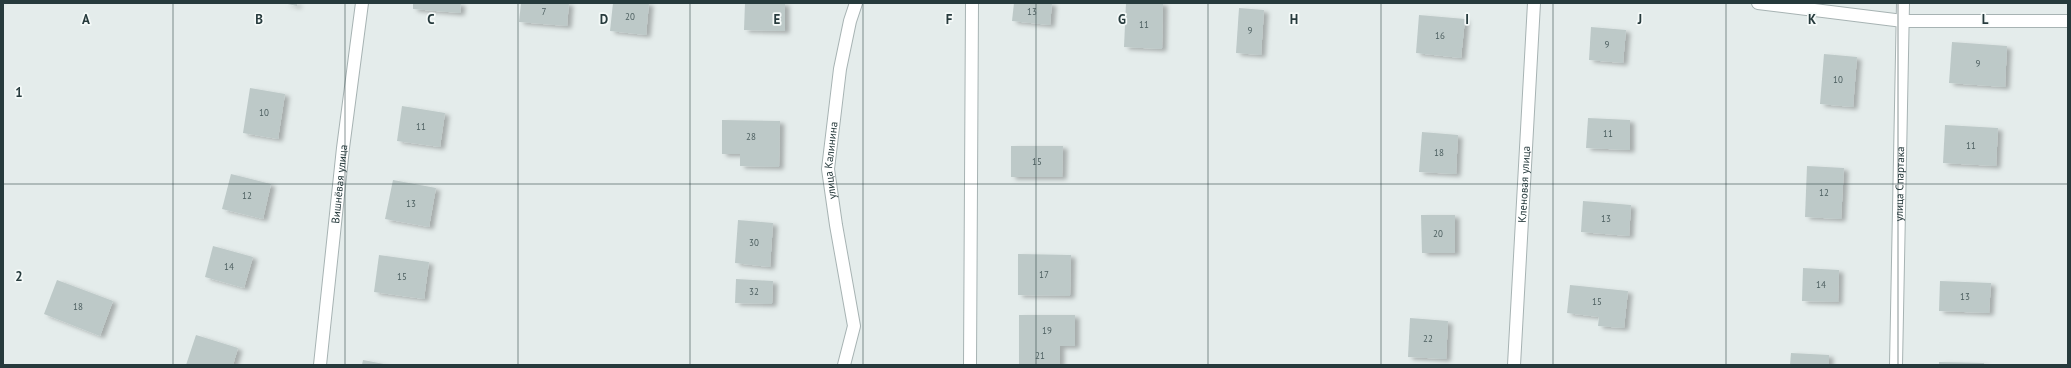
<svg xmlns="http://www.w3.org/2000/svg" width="2071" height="368" font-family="'PT Sans',sans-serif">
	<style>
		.building { fill: #bdc9c8; filter: url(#shadow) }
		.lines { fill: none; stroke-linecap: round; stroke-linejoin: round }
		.lane-casing { stroke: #a7b3b3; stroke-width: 14 }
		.street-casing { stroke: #a7b3b3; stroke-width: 14 }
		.lane { stroke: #fff; stroke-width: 12 }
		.street { stroke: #fff; stroke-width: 12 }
		.grid { fill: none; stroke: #263a3c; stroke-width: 1; stroke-opacity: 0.55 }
		.labels { text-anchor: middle; stroke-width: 3.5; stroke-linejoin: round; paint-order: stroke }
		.number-label { font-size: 9px; fill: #4c5e5f }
		.street-label { font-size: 11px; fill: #263a3c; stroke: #f4f9f8 }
		.grid-label { font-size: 13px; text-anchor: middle; font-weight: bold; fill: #263a3c; stroke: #f4f9f8; stroke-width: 3.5; stroke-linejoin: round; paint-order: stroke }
	</style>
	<defs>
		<filter id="shadow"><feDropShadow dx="4.5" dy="2.5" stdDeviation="2" flood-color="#0004"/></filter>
	</defs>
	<rect width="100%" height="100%" fill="#e4eceb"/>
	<g class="building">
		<path d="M283,3H297V6Z"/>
		<path d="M413,3H461L460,13L413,9Z"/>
		<path d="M521,3H569L567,26L519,22Z"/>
		<path d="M613,3H649L646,35L610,31Z"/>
		<path d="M745,3H785V31L744,30Z"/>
		<path d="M1014,3H1052L1050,25L1012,21Z"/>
		<path d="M1126,3H1163L1162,49L1124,47Z"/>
		<path d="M1239,8L1264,10L1261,55L1236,53Z"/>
		<path d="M1419,15L1465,19L1461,58L1416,53Z"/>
		<path d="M1591,27L1626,30L1623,63L1589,60Z"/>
		<path d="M1952,42L2007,46L2005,87L1949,83Z"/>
		<path d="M1824,54L1857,57L1853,107L1820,104Z"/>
		<path d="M250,88L285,94L278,139L243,133Z"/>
		<path d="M402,106L445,113L440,147L397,141Z"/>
		<path d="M1588,118L1630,120V150L1586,148Z"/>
		<path d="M722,120L780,121L779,167L740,166V154H722Z"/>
		<path d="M1945,125L1998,128L1996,166L1943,163Z"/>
		<path d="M1422,132L1458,135L1456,174L1419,172Z"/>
		<path d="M1011,146H1063L1062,177H1011Z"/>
		<path d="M1807,166L1844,168L1841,219L1805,217Z"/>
		<path d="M231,174L271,184L263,219L222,209Z"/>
		<path d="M393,180L436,188L429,227L385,219Z"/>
		<path d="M1583,201L1631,205L1629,236L1581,232Z"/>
		<path d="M1421,215H1455V253H1422Z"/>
		<path d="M738,220L773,223L770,267L735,263Z"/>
		<path d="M213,246L253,257L244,288L205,277Z"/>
		<path d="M1018,254L1071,255L1070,296L1018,295Z"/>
		<path d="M379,255L429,262L424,299L374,292Z"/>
		<path d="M1803,268L1839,270L1838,302L1802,301Z"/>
		<path d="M736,279L773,281L772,304L735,303Z"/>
		<path d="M57,280L113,301L100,336L44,314Z"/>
		<path d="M1940,281L1991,283L1989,313L1939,311Z"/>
		<path d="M1570,285L1628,291L1624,328L1598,326L1599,317L1567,313Z"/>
		<path d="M1019,315H1075V346H1060V365H1019Z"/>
		<path d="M1410,318L1448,321L1446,359L1408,357Z"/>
		<path d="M196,335L238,348L233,365H186Z"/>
		<path d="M1791,353L1829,355V365H1790Z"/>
		<path d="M363,360L384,364V365H362Z"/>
		<path d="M1939,362L1984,363V365H1939Z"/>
	</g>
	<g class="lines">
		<g class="lane-casing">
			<g id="lane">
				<path d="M1903,21H2068"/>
				<path id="s1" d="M320,365L343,148L362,3"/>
				<path id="s2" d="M844,365L854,326L836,225L828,169L840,69L850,21L856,3"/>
			</g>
		</g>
		<g class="street-casing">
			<g id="street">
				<path d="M1758,3L1903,21"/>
				<path d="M970,365L972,3"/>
				<path id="s3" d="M1514,365L1534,3"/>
				<path id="s4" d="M1896,365L1903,3"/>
			</g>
		</g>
		<use href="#lane" class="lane"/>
		<use href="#street" class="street"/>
	</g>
	<path class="grid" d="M173,3V365M345,3V365M518,3V365M690,3V365M863,3V365M1036,3V365M1208,3V365M1381,3V365M1553,3V365M1726,3V365M1898,3V365M3,184H2068"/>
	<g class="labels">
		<g class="number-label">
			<text x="544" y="15">7</text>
			<text x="1032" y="15">13</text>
			<text x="630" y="20">20</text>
			<text x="1144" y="28">11</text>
			<text x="1250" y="34">9</text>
			<text x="1440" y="39">16</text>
			<text x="1607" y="48">9</text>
			<text x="1978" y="67">9</text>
			<text x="1838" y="83">10</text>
			<text x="264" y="116">10</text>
			<text x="421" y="130">11</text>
			<text x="1608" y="137">11</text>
			<text x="751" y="140">28</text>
			<text x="1971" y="149">11</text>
			<text x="1439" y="156">18</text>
			<text x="1037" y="165">15</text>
			<text x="1824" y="196">12</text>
			<text x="247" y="199">12</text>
			<text x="411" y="207">13</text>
			<text x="1606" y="222">13</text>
			<text x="1438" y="237">20</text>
			<text x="754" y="246">30</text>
			<text x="229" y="270">14</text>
			<text x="1044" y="278">17</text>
			<text x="402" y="280">15</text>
			<text x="1821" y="288">14</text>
			<text x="754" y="295">32</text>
			<text x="1965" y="300">13</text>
			<text x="1597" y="305">15</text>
			<text x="78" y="310">18</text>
			<text x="1047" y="334">19</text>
			<text x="1428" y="342">22</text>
			<text x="1040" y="359">21</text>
		</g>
		<g class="street-label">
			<text dy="4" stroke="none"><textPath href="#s2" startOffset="208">улица Калинина</textPath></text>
			<text dy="4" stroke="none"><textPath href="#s1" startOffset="182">Вишнёвая улица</textPath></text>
			<text dy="4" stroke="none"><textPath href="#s3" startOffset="181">Кленовая улица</textPath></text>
			<text dy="4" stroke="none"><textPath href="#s4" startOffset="181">улица Спартака</textPath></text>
		</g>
	</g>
	<g class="grid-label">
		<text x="86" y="24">A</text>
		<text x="259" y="24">B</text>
		<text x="431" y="24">C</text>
		<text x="604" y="24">D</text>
		<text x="777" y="24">E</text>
		<text x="949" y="24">F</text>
		<text x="1122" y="24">G</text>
		<text x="1294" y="24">H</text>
		<text x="1467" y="24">I</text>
		<text x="1640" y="24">J</text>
		<text x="1812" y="24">K</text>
		<text x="1985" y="24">L</text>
		<text x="19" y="97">1</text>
		<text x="19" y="281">2</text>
	</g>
	<rect width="2071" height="368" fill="none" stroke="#263a3c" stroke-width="8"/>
</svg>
